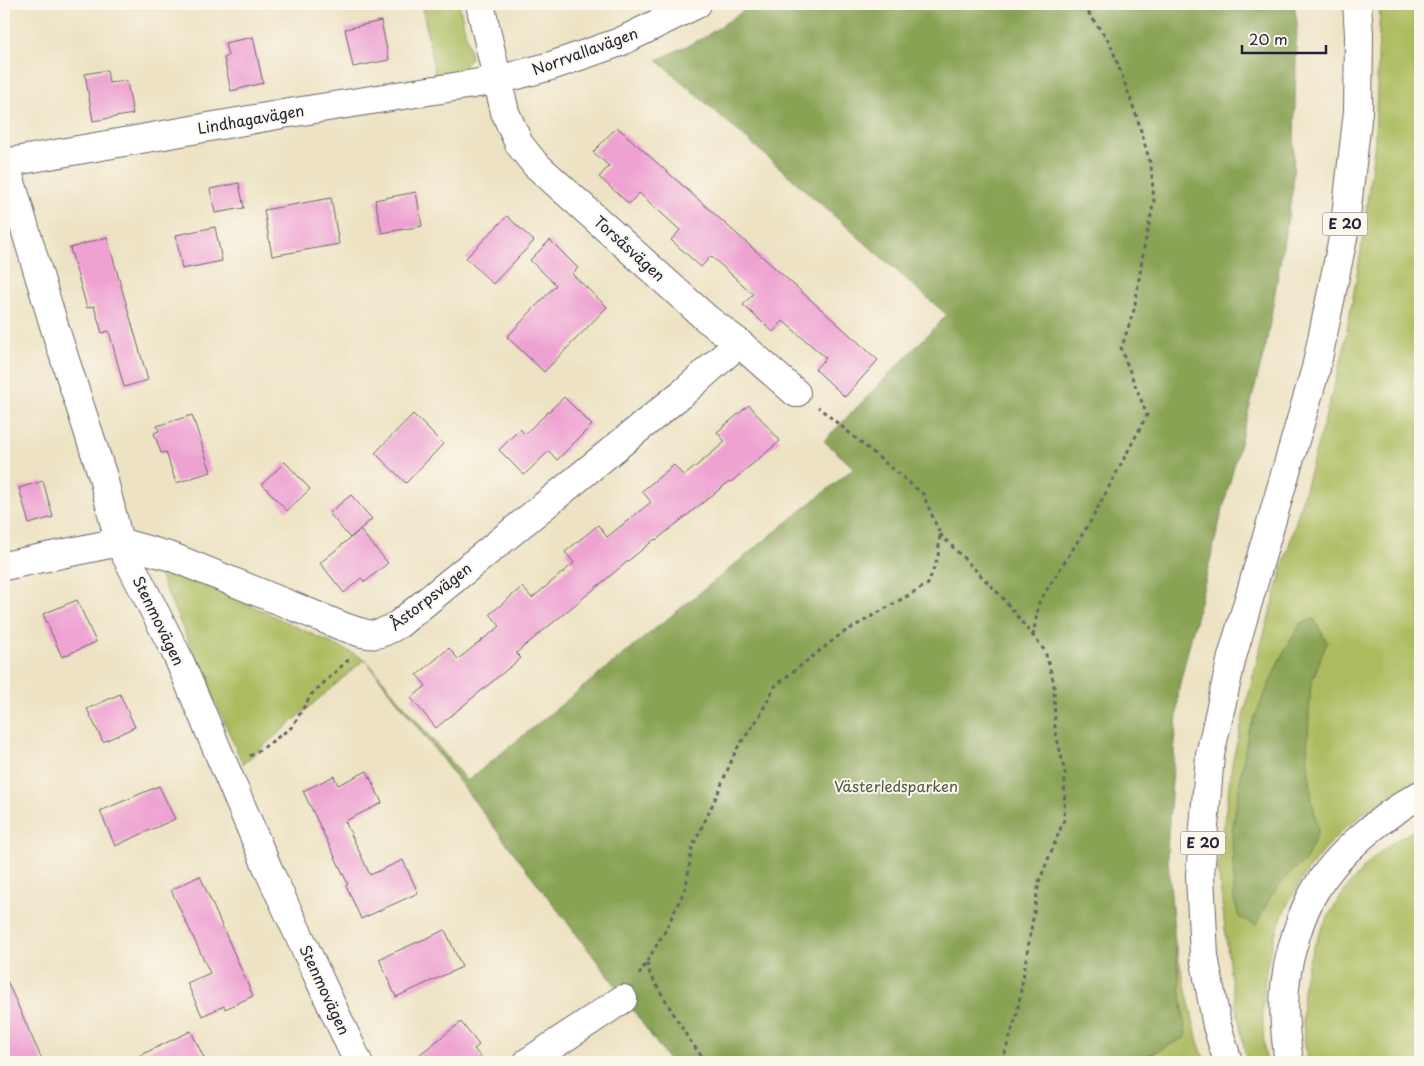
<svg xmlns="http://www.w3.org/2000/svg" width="1424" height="1066" font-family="'Playpen Sans',sans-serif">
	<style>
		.green { fill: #acbb5e; stroke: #676e4c }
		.forest { fill: #89a355; stroke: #566248 }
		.building { fill: #eea2d2 }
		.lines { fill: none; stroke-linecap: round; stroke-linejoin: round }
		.minor-casing { stroke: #69656b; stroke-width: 30 }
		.tertiary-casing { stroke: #69656b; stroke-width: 30 }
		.trunk-casing { stroke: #69656b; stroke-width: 30 }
		.path { stroke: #69656b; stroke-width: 3; stroke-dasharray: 4 4; stroke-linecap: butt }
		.minor { stroke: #fff; stroke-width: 28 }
		.tertiary { stroke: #fff; stroke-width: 28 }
		.trunk { stroke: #fff; stroke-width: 28 }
		.labels { text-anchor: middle; stroke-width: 4; stroke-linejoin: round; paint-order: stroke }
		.shield { fill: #fbf7ec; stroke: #636270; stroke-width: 1 }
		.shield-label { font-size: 14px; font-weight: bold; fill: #22223b }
		.street-label { font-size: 15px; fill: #22223b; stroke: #fbf7ec }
		.park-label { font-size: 15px; fill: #525847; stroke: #fbf7ec }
	</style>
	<rect width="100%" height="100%" fill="#fbf7ec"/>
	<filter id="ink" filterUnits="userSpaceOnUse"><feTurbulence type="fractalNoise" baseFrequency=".02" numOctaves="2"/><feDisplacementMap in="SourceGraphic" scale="10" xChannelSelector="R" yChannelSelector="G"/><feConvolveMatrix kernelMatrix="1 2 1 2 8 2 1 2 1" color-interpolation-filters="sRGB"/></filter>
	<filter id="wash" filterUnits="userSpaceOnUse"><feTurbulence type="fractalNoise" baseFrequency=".0096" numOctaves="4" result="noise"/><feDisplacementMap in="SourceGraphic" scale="20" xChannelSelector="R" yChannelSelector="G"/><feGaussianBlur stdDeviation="1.12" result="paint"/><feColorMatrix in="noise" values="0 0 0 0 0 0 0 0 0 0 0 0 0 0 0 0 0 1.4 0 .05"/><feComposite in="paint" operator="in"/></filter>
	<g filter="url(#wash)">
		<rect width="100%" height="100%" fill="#ede2c3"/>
		<g class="green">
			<path d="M422,4H459L471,57L458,75H435Z"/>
			<path d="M1380,4H1420V781C1397,792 1375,805 1355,820C1316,851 1285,898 1272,945C1261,982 1261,1025 1266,1062H1247L1231,980L1218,868L1232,763L1259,652L1342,358L1361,252L1375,140Z"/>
			<path d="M152,559L365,659L243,764Z"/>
			<path d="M1420,828V1062H1307C1304,1036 1300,1008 1304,982C1312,931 1351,872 1393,842C1402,837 1411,832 1420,828Z"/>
			<path d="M1175,943L1198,1041L1205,1062H1135L1186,1037Z"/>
		</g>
		<g class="forest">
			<path d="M754,4H1294L1297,22L1293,187L1266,345L1224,504L1179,687L1167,848L1175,943L1186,1037L1135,1062H670L613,982L365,659L467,781L854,468L824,441L947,315L657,60L703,38Z"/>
			<path d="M1314,619L1327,642L1311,683L1307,752L1312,800L1318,831L1306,860L1290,873L1271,896L1256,925L1239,917L1234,900L1232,831L1248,733L1280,659L1301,623Z"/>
		</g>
		<g id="blocks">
			<g class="building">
				<path d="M381,21L389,60L353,67L345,29Z"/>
				<path d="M253,37L263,83L231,91L224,58L228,56L225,43Z"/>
				<path d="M107,70L109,83L127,81L133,114L93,121L85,74Z"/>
				<path d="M617,127L878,360L845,397L815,369L826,358L783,321L773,332L743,305L753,294L711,256L701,267L671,240L680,230L639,193L629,204L599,177L609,166L593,152Z"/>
				<path d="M239,183L244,208L215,213L210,189Z"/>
				<path d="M416,192L422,226L382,233L375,200Z"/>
				<path d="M331,198L339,244L272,256L264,210Z"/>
				<path d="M507,216L534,241L493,284L466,258Z"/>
				<path d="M215,227L222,261L182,269L176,235Z"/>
				<path d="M107,237L148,380L124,387L109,331L102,333L94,306L87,308L70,248Z"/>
				<path d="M550,240L578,268L572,274L607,307L544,372L507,337L556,285L530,260Z"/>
				<path d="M564,397L592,425L557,460L549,451L524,475L499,450L520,429L525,434Z"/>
				<path d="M749,405L780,441L731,482L730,481L656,540L655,539L516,653L521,658L436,728L411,698L426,686L417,675L449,648L458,659L500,626L490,614L522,587L532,598L574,563L565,552L598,525L607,537L651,502L642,491L674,465L684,476L725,442L717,432Z"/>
				<path d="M413,414L443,444L406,483L375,453Z"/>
				<path d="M192,415L211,472L176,483L166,452L161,453L154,433L159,431L157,426Z"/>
				<path d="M285,462L310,489L287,511L262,484Z"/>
				<path d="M43,481L53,517L29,524L19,488Z"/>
				<path d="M351,495L372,519L350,538L329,513Z"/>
				<path d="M360,530L388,563L365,582L361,578L344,593L320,563Z"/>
				<path d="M77,600L96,642L62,657L43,614Z"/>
				<path d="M120,694L135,727L103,742L87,709Z"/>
				<path d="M367,771L382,803L345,821L370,875L403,860L418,893L361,919L346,885L348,884L303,791L334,776L338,785Z"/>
				<path d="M159,786L175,819L115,846L100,811Z"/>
				<path d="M200,876L253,996L225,1009L224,1006L202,1016L187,983L210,973L171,890Z"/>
				<path d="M445,930L462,967L396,997L379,959Z"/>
				<path d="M4,974L43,1062H4Z"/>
				<path d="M461,1022L479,1045L474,1049L485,1062H410Z"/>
				<path d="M191,1031L206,1062H126Z"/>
			</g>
		</g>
	</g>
	<g filter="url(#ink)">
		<use href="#blocks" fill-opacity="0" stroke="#69656b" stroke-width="1"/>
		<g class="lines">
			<g class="minor-casing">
				<g id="minor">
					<path d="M480,4L505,112L519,144L535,164L706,318L739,343L796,393"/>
					<path d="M5,162L56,332L103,477L119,542L177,655L269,871L358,1062"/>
					<path d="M4,163L283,114L498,80"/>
					<path d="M4,566L119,542L172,557L344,627C371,636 374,639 399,624L685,391L739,343"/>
					<path d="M528,1062L623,999"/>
				</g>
			</g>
			<g class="tertiary-casing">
				<path id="tertiary" d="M498,80L551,66L620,42L697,4"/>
			</g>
			<g class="trunk-casing">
				<g id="trunk">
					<path d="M1228,1062L1217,1026L1204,956L1200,875L1210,755L1232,657L1316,368L1344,233L1358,111L1359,34L1357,4"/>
					<path d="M1289,1062C1285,1035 1282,1006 1286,979C1289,953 1301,914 1314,892C1336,854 1382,816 1420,795"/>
				</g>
			</g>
			<g class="path">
				<path d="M940,534L1002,597L1045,651L1054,683L1055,729L1065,772L1064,820L1039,882L1017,1014L1002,1062"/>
				<path d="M1033,636L1039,602L1092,519L1147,415L1121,349L1134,310L1144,248L1154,201L1151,166L1137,117L1110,43L1082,4"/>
				<path d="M250,756L263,748L292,727L311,695L347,661L350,660"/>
				<path d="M647,963L650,974L688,1038L706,1062"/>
				<path d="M639,975L665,931L686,887L692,848L717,795L736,750L759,717L775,686L841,634L928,584L938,557L940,534L923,494L818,407"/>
			</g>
			<use href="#minor" class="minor"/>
			<use href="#tertiary" class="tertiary"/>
			<use href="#trunk" class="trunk"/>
		</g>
	</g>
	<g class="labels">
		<g class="shield">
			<rect x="1322.5" y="212.5" width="45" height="23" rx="4"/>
			<rect x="1180.5" y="831.5" width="45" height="23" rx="4"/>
		</g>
		<g class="shield-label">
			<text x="1345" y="229">E 20</text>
			<text x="1203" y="848">E 20</text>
		</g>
		<g class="street-label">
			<text transform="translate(585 52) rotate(-20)" y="5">Norrvallavägen</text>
			<text transform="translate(251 120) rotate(-10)" y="5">Lindhagavägen</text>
			<text transform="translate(629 249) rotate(42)" y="5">Torsåsvägen</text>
			<text transform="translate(431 597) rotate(-38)" y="5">Åstorpsvägen</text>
			<text transform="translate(158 621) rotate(64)" y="5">Stenmovägen</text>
			<text transform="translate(324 990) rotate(65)" y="5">Stenmovägen</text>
		</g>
		<g class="park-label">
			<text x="896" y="792">Västerledsparken</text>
		</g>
	</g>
	<rect width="1424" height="1066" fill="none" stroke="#fbf7ec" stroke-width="20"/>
	<path d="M1242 45v8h84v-8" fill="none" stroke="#22223b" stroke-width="2.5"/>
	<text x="1249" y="45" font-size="15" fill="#22223b" stroke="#fbf7ec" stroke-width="4" paint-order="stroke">20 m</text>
</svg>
